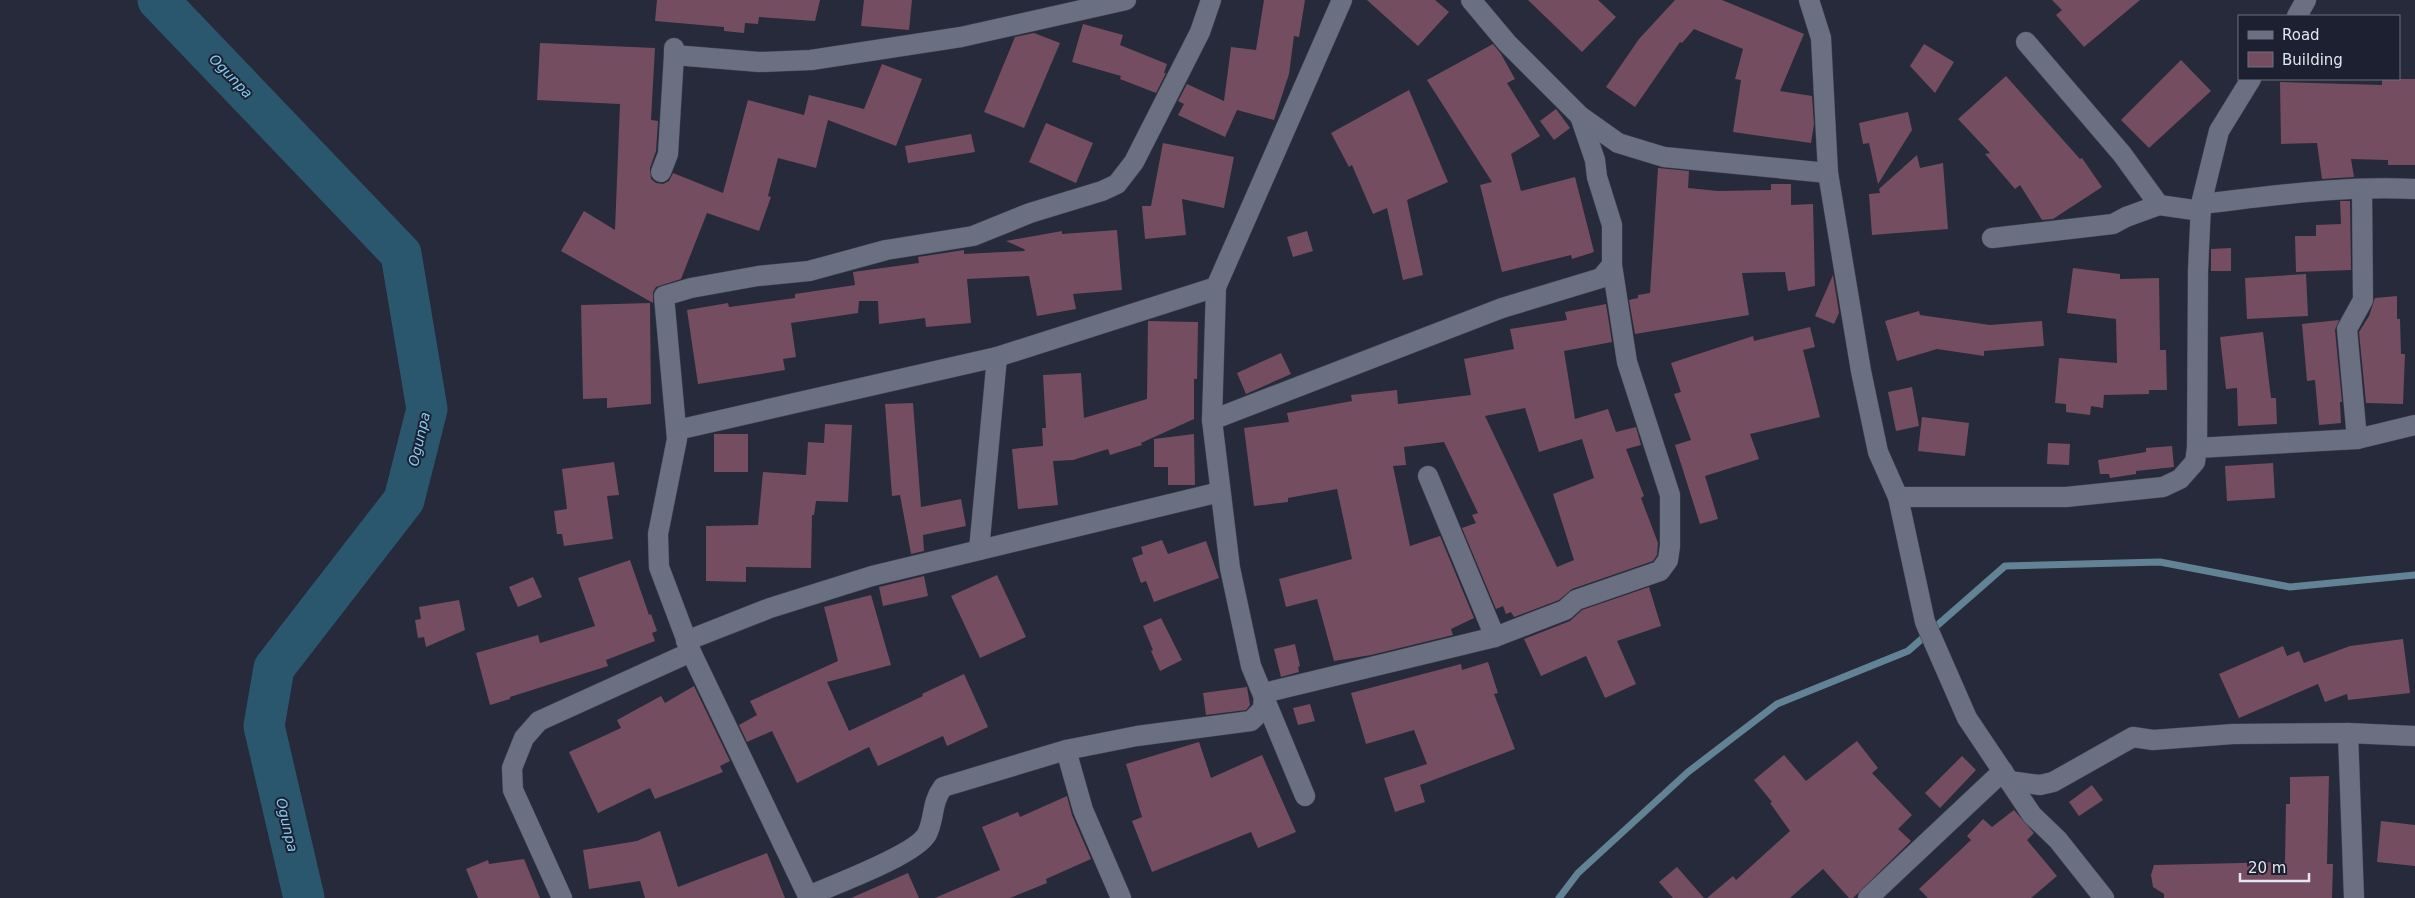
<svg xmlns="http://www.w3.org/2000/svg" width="2415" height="898" font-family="'DejaVu Sans',sans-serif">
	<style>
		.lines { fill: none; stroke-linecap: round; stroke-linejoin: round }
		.stream { stroke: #628295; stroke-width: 7 }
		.river { stroke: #2b576e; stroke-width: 41 }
		.building { fill: #754d60; fill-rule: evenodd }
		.minor-casing { stroke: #434553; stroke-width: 21 }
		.minor { stroke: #6a6f81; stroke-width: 20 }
		.labels { text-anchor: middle; stroke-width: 4; stroke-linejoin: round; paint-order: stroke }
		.water-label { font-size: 14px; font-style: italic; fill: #84cdf5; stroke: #1d2030 }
	</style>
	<rect width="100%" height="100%" fill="#262a3a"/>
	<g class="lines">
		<path class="stream" d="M1559,898L1578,873L1688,772L1777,704L1908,651L2005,566L2160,562L2290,587L2415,575"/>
		<path class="river" d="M158,0L401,254L427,409L404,500L274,668L264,726L304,898"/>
	</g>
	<g class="building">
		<path d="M657,0H820L815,21L759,17L758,24L745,23L744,33L724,31V27L655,21Z"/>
		<path d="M864,0H912L909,30L861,26Z"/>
		<path d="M1264,0H1305L1299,37L1294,36L1289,74L1274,120L1237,110L1225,137L1178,115L1184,104L1178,101L1187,84L1224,101L1231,47L1256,50Z"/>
		<path d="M1367,0H1435L1449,12L1418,46Z"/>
		<path d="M1528,0H1598L1616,17L1582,52Z"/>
		<path d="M1675,0H1722L1804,34L1780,91L1812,96L1814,124L1811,143L1733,132L1741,80L1735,79L1743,49L1694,29L1682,43L1680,42L1635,107L1606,87L1639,39Z"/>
		<path d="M2052,0H2140L2084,47L2056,15L2062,10Z"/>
		<path d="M1083,24L1123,35L1120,45L1167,64L1164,73H1166L1156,93L1120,79L1121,76L1072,62Z"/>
		<path d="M1034,33L1060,43L1024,128L984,112L1015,37Z"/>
		<path d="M540,43L655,48L651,120L658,121L656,151L650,168L651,179L656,183L663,184L669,181L673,173L723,193L748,100L804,115L809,95L864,109L882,64L922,79L896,146L828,120L816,168L778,158L768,196L771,197L759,231L707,213L681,279L656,287L653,292V303L561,251L584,211L615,230L620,104L537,100Z"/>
		<path d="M1493,44L1501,54L1515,79L1507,83L1540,136L1511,154L1521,191L1575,177L1594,252L1572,259L1571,255L1502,272L1480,185L1492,182L1427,80Z"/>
		<path d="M1924,44L1954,62L1935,93L1910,66Z"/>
		<path d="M2181,60L2211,91L2149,148L2121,120Z"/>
		<path d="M2006,76L2080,159L2082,158L2102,187L2053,219L2042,220L2020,185L2015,189L1985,154L1990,153L1958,119Z"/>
		<path d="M2382,79H2415V165H2388V160L2351,159L2354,177L2322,179L2317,143L2281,144L2280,82L2382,85Z"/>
		<path d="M1409,90L1448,182L1407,200L1423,275L1403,280L1387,208L1373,214L1352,165L1349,167L1331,133Z"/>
		<path d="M1556,109L1570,128L1554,140L1540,121Z"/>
		<path d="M1908,112L1912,130L1878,184L1869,143L1863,144L1859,123Z"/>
		<path d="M1046,123L1093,143L1076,183L1029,162Z"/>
		<path d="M971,134L975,152L908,163L905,146Z"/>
		<path d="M1163,143L1234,157L1224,208L1182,199L1186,235L1145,239L1142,206H1151Z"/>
		<path d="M1917,155L1920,168L1943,163L1948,229L1872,235L1869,194L1880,193L1879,189Z"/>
		<path d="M1658,168L1689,171L1688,188L1718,191L1771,190V184H1791V205L1813,204L1815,286L1788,291L1785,272L1742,273L1749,315L1635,334L1629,300L1638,298V295L1650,293Z"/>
		<path d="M2340,201H2350L2351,270L2296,272L2295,236H2316V225L2341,224Z"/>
		<path d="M1117,230L1122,290L1073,294L1076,309L1037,316L1029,276L967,279L971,323L926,327L925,318L879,324L878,301H859L858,313L791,323L796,357L783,359L785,370L698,384L687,310L728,303L729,307L795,298V294L855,285L853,272L919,263L918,257L964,250V254L1025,251L1024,249L1006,241L1062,231V234Z"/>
		<path d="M1307,231L1313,251L1293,257L1287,237Z"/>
		<path d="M2231,248V271H2211V249Z"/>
		<path d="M2073,268L2120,274V279L2159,278L2160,350H2166L2167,390H2149V394L2104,395L2103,408L2091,406L2090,415L2066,412V404L2055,403L2059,358L2117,363L2116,319L2067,313Z"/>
		<path d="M2306,274L2308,316L2247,319L2245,278Z"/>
		<path d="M1833,275L1839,313L1834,324L1815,316Z"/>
		<path d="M2397,296V319H2400L2401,354H2405L2403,404L2366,403L2359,332L2369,316L2375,298Z"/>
		<path d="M650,303L651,404L607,408V398L583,399L581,305Z"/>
		<path d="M1606,304L1612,342L1564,351L1575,419L1608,409L1616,432L1636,427L1641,445L1626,449L1644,496L1641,498L1658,543L1657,555L1653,561L1572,589L1559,600L1514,617L1511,612L1506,614L1503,606L1496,609L1462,528L1476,523L1472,515L1478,513L1444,442L1404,447L1406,465L1393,466L1410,546L1440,536L1474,618L1451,629L1453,635L1371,655L1334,661L1317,599L1286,607L1279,579L1352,559L1337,489L1288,498V502L1254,506L1244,428L1289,422L1287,413L1352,401L1351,395L1397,390L1398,404L1471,395L1464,359L1514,349L1510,329L1567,320L1565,312ZM1525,408L1539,452L1582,439L1594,478L1553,494L1574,560L1557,567L1485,416Z"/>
		<path d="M1919,311L1920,315L1990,325L2042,321L2044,346L1984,351V356L1937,349L1897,361L1885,321Z"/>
		<path d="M2339,320L2335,330L2342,402H2340L2341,423L2319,425L2315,380L2307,381L2302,324Z"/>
		<path d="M1148,321L1198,322L1197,379H1194V419L1141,443L1142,445L1110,455L1108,449L1073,460L1053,461L1058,505L1018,509L1012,449L1043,446L1042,428H1046L1043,375L1081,373L1084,418L1147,399Z"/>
		<path d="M1810,327L1815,347L1803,350L1820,417L1750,434L1759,459L1705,476L1718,519L1700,524L1675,445L1691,440L1674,394L1681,392L1671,363L1753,336L1754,341Z"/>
		<path d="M2263,332L2271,398H2276L2277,424L2238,426L2237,388L2226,389L2220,337Z"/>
		<path d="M1281,353L1291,374L1246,394L1237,373Z"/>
		<path d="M1912,387L1919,426L1896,431L1888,392Z"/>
		<path d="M913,403L921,507L961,499L966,526L923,535L924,551L911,554L900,495L892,496L885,404Z"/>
		<path d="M1922,417L1969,423L1965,456L1918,451Z"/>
		<path d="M825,424L852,425L848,502L816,501L814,515H812L811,568L746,567V582L706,581V526L758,525L763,472L806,475L808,442L824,443Z"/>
		<rect x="714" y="434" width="34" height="38"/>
		<path d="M1194,434L1195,485H1168V467H1154V439Z"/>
		<path d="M2048,443L2070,444L2069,465L2047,464Z"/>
		<path d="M2172,446L2174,467L2136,471V474L2110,478L2109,474H2100L2098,460L2146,452V448Z"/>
		<path d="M614,462L619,495L607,496L613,539L564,546L562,534H557L554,511L567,509L562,469Z"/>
		<path d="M2273,463L2275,498L2227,501L2225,466Z"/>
		<path d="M1162,540L1168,554L1206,541L1219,578L1154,602L1146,581L1141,583L1132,558L1143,554L1141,547Z"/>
		<path d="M630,560L649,615L651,614L657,631L652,633L655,641L606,660L608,666L510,697V699L490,705L476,653L538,635L540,643L595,626L578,578Z"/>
		<path d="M997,575L1026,637L980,658L951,596Z"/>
		<path d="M924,576L928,596L883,606L879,587Z"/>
		<path d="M533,577L542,597L518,607L509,587Z"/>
		<path d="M1649,587L1661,626L1617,641L1636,684L1605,698L1586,656L1541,676L1524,639L1570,621L1582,610Z"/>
		<path d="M871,595L891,665L827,682L849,731L923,696L922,694L964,674L988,727L947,746L943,736L878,766L869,747L797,783L772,731L747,742L739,725L757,715L750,701L838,661L824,607Z"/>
		<path d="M459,600L465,630L426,647L424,637L418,638L415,620L421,619L419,607Z"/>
		<path d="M1161,618L1182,660L1160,671L1151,651L1153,650L1143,626Z"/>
		<path d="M2403,639L2410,693L2348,700L2347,694L2325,702L2318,684L2239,718L2219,674L2283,646L2287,656L2299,651L2304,663L2350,646Z"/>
		<path d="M1295,644L1300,666L1298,667L1299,672L1281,677L1274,649Z"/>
		<path d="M1488,662L1498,693L1494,694L1515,749L1420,785L1425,802L1395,812L1384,778L1427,764L1414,730L1366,744L1351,693L1461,664L1462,670Z"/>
		<path d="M694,686L730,761L720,766L723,772L655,799L650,788L598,813L569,752L621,728L617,720L661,696L665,703Z"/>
		<path d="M1247,687L1250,705L1246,710L1206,715L1203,693Z"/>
		<path d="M1310,704L1315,721L1298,725L1293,708Z"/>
		<path d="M1857,741L1878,768L1872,773L1912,815L1898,829L1911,841L1853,898H1849L1823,869L1790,898H1707L1733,876L1736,880L1790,831L1770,803L1772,802L1754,780L1784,755L1806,781Z"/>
		<path d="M1199,742L1211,778L1262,755L1296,832L1258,848L1251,832L1152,872L1132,821L1142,817L1126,764Z"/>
		<path d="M1962,756L1976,770L1940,808L1925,793Z"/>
		<path d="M2329,776L2327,864H2333L2332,898H2164V894L2153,887L2151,875L2154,865L2285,862L2286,804H2290V777Z"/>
		<path d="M2092,785L2103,800L2079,816L2069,802Z"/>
		<path d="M1067,796L1072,815L1091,859L1046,879L1047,883L1010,898H935L1000,870L982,827L1018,812L1020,817Z"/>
		<path d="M2014,810L2034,833L2027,840L2057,876L2031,898H1928L1919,889L1971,840L1967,836L1983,819L1992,827Z"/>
		<path d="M2381,821L2415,825V866L2377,862Z"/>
		<path d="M660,831L678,887L767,853L785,898H645L640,881L589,889L583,850L637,841Z"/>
		<path d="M524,859L540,898H478L466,869L488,860L489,864Z"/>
		<path d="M1677,867L1704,898H1673L1659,882Z"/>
		<path d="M908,873L919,898H851Z"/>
	</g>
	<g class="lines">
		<g class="minor-casing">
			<g id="minor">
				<path d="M1471,0L1507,43L1580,116L1618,143L1664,157L1828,173"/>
				<path d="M1809,0L1821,38L1828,173L1861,371L1878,452L1898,497L1925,622L1967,718L2032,815L2058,840L2104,898"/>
				<path d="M2297,16L2306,0"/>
				<path d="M2026,42L2122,154L2159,205"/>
				<path d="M674,48V55L759,62L811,60L961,37L1126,0"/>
				<path d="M661,172L668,154L674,55"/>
				<path d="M2201,204C2271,196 2344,185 2415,189"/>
				<path d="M1992,238L2113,224L2126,217L2159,205L2201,211"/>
				<path d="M1212,420L1502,308L1601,278L1612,265"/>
				<path d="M677,430L997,357L1216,287"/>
				<path d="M2357,439L2347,329L2363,300L2362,190"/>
				<path d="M2197,448L2198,271L2201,204L2219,131L2251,79"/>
				<path d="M1428,476L1495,637"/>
				<path d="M1898,497H2066L2163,487L2180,479L2195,462L2197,448L2357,439L2415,425"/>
				<path d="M979,550L997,357"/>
				<path d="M686,641L770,608L872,576L1220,492"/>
				<path d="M2348,733L2354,898"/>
				<path d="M1066,750L1083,810L1121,898"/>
				<path d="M2009,781L2040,785L2053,782L2133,737L2153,740L2233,734L2348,733L2415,736"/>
				<path d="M1305,796L1251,666L1230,568L1212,420L1216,287L1342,0"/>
				<path d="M808,896C833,885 916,855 927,834C935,818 931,803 943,787L1066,750L1137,736L1251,721L1263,709L1264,693L1495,637L1565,610L1576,600L1660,571L1668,560L1670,546V495L1627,362L1612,265V225L1597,177L1595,160L1580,116"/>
				<path d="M562,898L513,790L512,768L524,738L539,721L691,652"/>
				<path d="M809,898L691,652L659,567L658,534L677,439L664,296L691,288L758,276L809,271L886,250L973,236L1030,213L1102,191L1117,184L1134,162L1200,32L1211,0"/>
				<path d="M1868,898L2003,771"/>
			</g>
		</g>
		<use href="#minor" class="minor"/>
	</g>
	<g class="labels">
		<g class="water-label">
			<text transform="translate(231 76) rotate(46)" y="5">Ogunpa</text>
			<text transform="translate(419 439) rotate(-77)" y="5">Ogunpa</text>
			<text transform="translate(287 825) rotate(77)" y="5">Ogunpa</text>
		</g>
	</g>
	<rect x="2238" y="15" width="162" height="65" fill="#1d2030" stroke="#6c6f7d"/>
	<rect x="2248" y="31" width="25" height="8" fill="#6a6f81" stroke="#6c6f7d"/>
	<text x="2282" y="40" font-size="15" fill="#e3e6f0">Road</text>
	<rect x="2248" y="52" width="25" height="15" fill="#754d60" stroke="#6c6f7d"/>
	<text x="2282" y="65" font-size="15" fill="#e3e6f0">Building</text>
	<path d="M2240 873v8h69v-8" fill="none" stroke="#e3e6f0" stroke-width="2.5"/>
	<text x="2248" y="873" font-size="15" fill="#e3e6f0" stroke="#1d2030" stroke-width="4" paint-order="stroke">20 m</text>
</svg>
